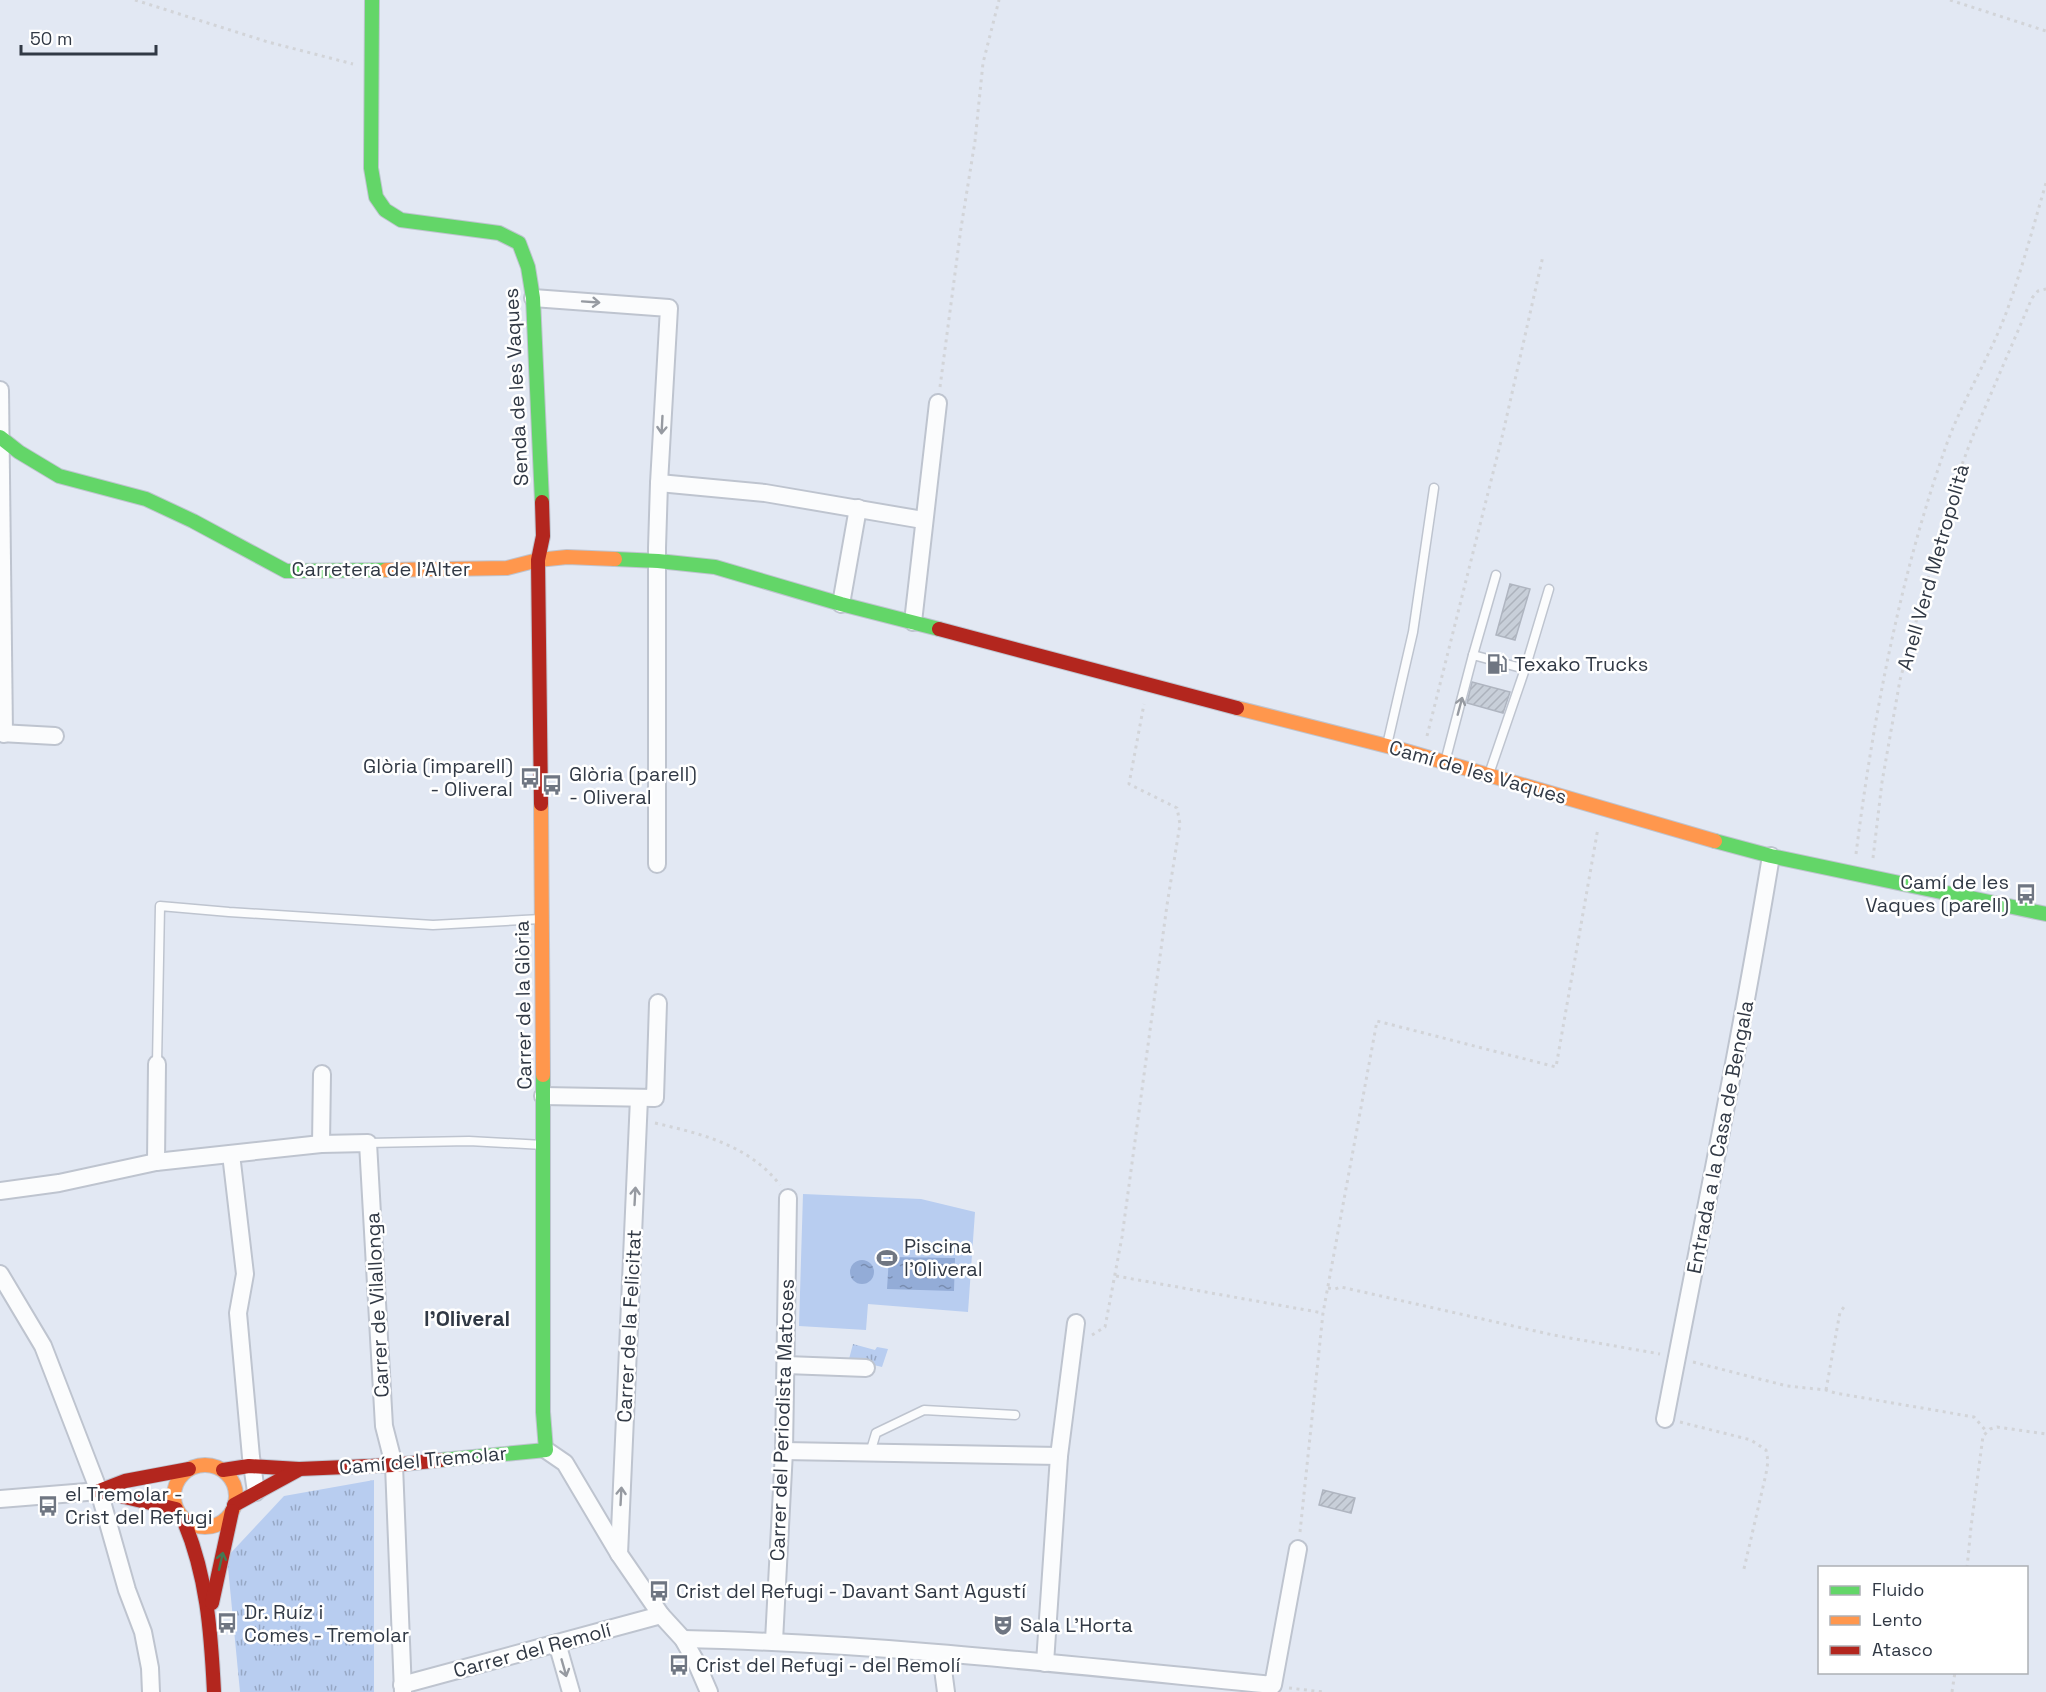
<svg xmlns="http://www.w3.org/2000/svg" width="2046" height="1692" font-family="'Space Grotesk',sans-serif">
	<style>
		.green { fill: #b8cdf0 }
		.park { fill: url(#park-tufts) }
		.water { fill: url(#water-ripples) }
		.building { fill: url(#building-hatch); stroke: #afb5c0; stroke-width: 1.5 }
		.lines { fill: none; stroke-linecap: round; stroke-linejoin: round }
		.lane-casing { stroke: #bec4cf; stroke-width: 11 }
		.street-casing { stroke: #bec4cf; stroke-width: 20 }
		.fast-casing { stroke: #bec4cf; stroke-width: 16 }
		.slow-casing { stroke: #bec4cf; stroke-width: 16 }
		.jam-casing { stroke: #bec4cf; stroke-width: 16 }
		.path { stroke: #d2d4d8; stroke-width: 3; stroke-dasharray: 3 4.5; stroke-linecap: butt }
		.lane { stroke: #fbfcfd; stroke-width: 8 }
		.street { stroke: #fbfcfd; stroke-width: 16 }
		.fast { stroke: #63d668; stroke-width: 14 }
		.slow { stroke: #ff974d; stroke-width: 14 }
		.jam { stroke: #b3261e; stroke-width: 14 }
		.oneway { stroke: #969aa1 }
		.oneway2 { stroke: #457853 }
		.labels { text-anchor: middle; stroke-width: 5; stroke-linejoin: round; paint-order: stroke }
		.street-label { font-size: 20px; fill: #313945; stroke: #fff }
		.poi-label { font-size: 20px; fill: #313945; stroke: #fff; text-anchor: start }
		.neighbourhood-label { font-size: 21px; font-weight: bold; fill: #313945; stroke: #fff }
	</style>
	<defs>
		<pattern id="park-tufts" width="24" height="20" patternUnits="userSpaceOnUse" patternTransform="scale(1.5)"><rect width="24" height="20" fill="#b8cdf0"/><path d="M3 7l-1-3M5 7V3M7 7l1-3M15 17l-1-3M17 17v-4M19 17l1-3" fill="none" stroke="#96a7c4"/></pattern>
		<pattern id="water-ripples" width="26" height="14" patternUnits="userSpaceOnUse" patternTransform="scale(1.5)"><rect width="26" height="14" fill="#93acd7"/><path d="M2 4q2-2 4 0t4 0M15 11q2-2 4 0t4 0" fill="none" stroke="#798db0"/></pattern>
		<pattern id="building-hatch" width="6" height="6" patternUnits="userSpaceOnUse" patternTransform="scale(1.5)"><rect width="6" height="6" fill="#c8cfd9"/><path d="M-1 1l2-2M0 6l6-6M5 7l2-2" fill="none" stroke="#acb2bc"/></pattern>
	</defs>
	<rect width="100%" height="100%" fill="#e2e8f3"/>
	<path class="green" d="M803,1194L921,1199L975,1212L968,1312L868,1304L866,1330L799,1326Z"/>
	<g class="park">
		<path d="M853,1344L875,1350L877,1347L888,1349L882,1367L849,1359Z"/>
		<path d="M374,1480V1692H240L227,1557L284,1496Z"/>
	</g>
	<g class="water">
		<path d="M889,1257L955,1258L954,1291L887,1289Z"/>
		<circle cx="862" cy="1272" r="12"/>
	</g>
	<g class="building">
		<path d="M1510,584L1530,589L1515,640L1496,635Z"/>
		<path d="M1472,682L1510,692L1503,713L1467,703Z"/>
		<path d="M1323,1490L1355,1498L1351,1513L1319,1505Z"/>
	</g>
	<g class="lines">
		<g class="lane-casing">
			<g id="lane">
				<path d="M1473,655L1496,575"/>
				<path d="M1525,669L1549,589"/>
				<path d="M1387,745L1413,632L1434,488"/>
				<path d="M1445,762L1473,655L1525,669L1489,774"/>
				<path d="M157,1064L160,906L229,912L433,925L541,919"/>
				<path d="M368,1143L469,1141L543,1145"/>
				<path d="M870,1453L876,1433L924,1410L1015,1415"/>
			</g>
		</g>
		<g class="street-casing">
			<g id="street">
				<path d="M533,298L669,308L659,483L657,548V864"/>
				<path d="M0,390L4,734"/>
				<path d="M659,483L765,493L923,520"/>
				<path d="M841,604L858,508"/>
				<path d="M913,622L938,403"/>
				<path d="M0,733L55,736"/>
				<path d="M543,1096L655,1098L658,1003"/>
				<path d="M321,1144L322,1074"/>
				<path d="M231,1154L245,1274L238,1313L251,1457L256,1492"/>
				<path d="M156,1162L157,1064"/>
				<path d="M0,1191L59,1183L156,1162L321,1144L368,1143L384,1426L394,1465L403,1692"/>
				<path d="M0,1274L43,1346L99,1491L127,1590L143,1632L150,1668L151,1692"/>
				<path d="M786,1365L866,1368"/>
				<path d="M1665,1419C1701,1231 1740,1044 1771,856"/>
				<path d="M546,1450L565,1463L619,1554L661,1615L683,1639L696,1662L709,1692"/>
				<path d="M784,1451L1059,1456"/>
				<path d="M0,1499L99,1491"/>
				<path d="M619,1554L639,1098"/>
				<path d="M683,1639C880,1643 1077,1666 1273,1685L1298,1549"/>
				<path d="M774,1641L784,1451L788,1198"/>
				<path d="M557,1643L571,1692"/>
				<path d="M941,1654L946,1692"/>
				<path d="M1045,1663L1059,1456L1076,1323"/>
				<path d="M402,1685L661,1615"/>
			</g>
		</g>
		<g class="fast-casing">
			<g id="fast">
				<path d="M372,0L371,168L376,197L385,210L401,220L499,233L519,243L528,267L533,298L542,502"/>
				<path d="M0,437L19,452L59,476L146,499L193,521L286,571L386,570"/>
				<path d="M615,559L658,561L715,567L841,604L939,629"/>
				<path d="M1715,841L1771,856L2046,914"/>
				<path d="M441,1460L546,1450L543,1412V1075"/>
			</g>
		</g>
		<g class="slow-casing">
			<g id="slow">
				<path d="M386,570L507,568L538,560L567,557L615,559"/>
				<path d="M1237,708L1399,749L1715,841"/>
				<path d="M541,804L543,1075"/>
				<circle cx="205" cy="1496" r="31"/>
			</g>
		</g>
		<g class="jam-casing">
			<g id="jam">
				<path d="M939,629L1237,708"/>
				<path d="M541,804L538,560L543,536L542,502"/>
				<path d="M223,1470L249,1466L299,1469L394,1465L441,1460"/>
				<path d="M99,1491L125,1481L189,1469"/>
				<path d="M99,1491L176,1509"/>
				<path d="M234,1505L298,1470"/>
				<path d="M183,1519C207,1575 211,1632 214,1692"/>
				<path d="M212,1603L232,1511"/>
			</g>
		</g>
		<g class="path">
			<path d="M135,0L268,42L353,64"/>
			<path d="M1950,0L2046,31"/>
			<path d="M940,387L961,228L975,141L983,63L999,0"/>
			<path d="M1427,736L1503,433L1543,256"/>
			<path d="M1856,854C1873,718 1900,576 1946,446C1963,398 1992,354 2009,305C2023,265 2034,224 2046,183"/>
			<path d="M1873,858L1882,782L1900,680L1952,491L1972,438L2032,298L2038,291L2046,289"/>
			<path d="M655,1123C702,1134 749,1145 780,1185"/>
			<path d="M1116,1276L1323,1313"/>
			<path d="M1328,1288L1335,1289L1341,1287L1553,1335L1660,1354"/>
			<path d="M1092,1335L1105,1327L1122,1237L1167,905L1180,824L1177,808L1129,784L1144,704"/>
			<path d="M1693,1362L1787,1386L1826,1390L1835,1393L1974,1417L1987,1432"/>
			<path d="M1826,1390L1840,1312L1844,1307"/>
			<path d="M1680,1422L1751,1440L1766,1450L1768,1461L1766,1474L1743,1573"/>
			<path d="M1300,1532L1323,1313L1377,1021L1556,1067L1598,828"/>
			<path d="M1967,1568L1971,1527L1983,1436L1990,1429L1997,1427L2046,1434"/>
			<path d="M1289,1688L1323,1692"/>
			<path d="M1952,1692L1955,1672"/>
		</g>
		<use href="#lane" class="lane"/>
		<use href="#street" class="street"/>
		<use href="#fast" class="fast"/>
		<use href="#slow" class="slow"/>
		<use href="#jam" class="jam"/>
	</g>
	<defs><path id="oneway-shaft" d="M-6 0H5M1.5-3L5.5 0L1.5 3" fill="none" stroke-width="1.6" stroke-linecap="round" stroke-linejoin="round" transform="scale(1.5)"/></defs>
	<g class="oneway">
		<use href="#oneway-shaft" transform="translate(591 302) rotate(4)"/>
		<use href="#oneway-shaft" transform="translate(662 425) rotate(93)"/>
		<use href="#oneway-shaft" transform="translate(1460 706) rotate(-75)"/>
		<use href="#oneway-shaft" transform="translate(635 1196) rotate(-87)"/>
		<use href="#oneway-shaft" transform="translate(621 1496) rotate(-87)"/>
		<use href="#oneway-shaft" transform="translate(564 1668) rotate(74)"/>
	</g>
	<use class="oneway2" href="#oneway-shaft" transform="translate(221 1561) rotate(-77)"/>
	<defs>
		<g id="fuel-bare" transform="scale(1.62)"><path d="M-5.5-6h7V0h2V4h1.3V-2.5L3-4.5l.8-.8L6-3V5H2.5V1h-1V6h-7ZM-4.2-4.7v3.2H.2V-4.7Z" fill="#6f7682" stroke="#fff" stroke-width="2.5" paint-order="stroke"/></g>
		<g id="bus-bare" transform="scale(1.62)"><path d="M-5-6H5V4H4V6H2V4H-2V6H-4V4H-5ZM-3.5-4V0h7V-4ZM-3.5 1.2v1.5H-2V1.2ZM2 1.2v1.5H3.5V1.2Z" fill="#6f7682" stroke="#fff" stroke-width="2.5" paint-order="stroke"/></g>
		<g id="stadium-bare" transform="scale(1.62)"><path d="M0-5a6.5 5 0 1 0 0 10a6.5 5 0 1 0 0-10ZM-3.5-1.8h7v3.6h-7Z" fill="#6f7682" stroke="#fff" stroke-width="2.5" paint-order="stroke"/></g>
		<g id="theatre-bare" transform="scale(1.62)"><path d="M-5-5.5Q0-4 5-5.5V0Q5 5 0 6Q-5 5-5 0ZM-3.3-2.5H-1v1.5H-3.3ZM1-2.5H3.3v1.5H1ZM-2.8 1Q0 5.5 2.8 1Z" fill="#6f7682" stroke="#fff" stroke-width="2.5" paint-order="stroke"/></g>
	</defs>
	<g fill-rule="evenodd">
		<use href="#fuel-bare" x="1497" y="664"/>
		<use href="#bus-bare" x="530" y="778"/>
		<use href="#bus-bare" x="552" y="785"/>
		<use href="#bus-bare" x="2026" y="894"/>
		<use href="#stadium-bare" x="887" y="1258"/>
		<use href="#bus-bare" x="48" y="1506"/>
		<use href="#bus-bare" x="659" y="1591"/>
		<use href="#bus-bare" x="227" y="1623"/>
		<use href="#theatre-bare" x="1003" y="1625"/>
		<use href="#bus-bare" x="679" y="1665"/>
	</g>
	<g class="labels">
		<g class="street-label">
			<text transform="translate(516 387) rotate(-93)" y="7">Senda de les Vaques</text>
			<text transform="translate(1933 567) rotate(-74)" y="7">Anell Verd Metropolità</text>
			<text x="381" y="576">Carretera de l'Alter</text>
			<text transform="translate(1478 772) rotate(16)" y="7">Camí de les Vaques</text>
			<text transform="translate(523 1005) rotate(-91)" y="7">Carrer de la Glòria</text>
			<text transform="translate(1720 1137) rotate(-79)" y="7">Entrada a la Casa de Bengala</text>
			<text transform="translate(377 1305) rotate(-93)" y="7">Carrer de Vilallonga</text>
			<text transform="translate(629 1326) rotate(-87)" y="7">Carrer de la Felicitat</text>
			<text transform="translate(782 1420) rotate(-88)" y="7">Carrer del Periodista Matoses</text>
			<text transform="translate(423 1460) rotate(-5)" y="7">Camí del Tremolar</text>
			<text transform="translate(532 1650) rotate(-15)" y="7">Carrer del Remolí</text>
		</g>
		<g class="poi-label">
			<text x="1514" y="671">Texako Trucks</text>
			<text x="513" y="773" text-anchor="end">Glòria (imparell)<tspan x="513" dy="23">- Oliveral</tspan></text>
			<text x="569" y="781">Glòria (parell)<tspan x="569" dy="23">- Oliveral</tspan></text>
			<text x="2009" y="889" text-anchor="end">Camí de les<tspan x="2009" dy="23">Vaques (parell)</tspan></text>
			<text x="904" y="1253">Piscina<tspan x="904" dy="23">l'Oliveral</tspan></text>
			<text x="65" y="1501">el Tremolar -<tspan x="65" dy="23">Crist del Refugi</tspan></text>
			<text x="676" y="1598">Crist del Refugi - Davant Sant Agustí</text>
			<text x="244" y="1619">Dr. Ruíz i<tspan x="244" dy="23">Comes - Tremolar</tspan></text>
			<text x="1020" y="1632">Sala L'Horta</text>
			<text x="696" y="1672">Crist del Refugi - del Remolí</text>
		</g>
		<g class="neighbourhood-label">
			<text x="467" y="1326">l'Oliveral</text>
		</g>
	</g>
	<rect x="1818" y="1566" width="210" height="108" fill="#ffffff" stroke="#adb0b5" stroke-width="1.5"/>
	<rect x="1830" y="1586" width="30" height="9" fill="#63d668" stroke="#adb0b5" stroke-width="1.5"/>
	<text x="1872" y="1596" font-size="18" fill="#313945">Fluido</text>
	<rect x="1830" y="1616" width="30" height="9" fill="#ff974d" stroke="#adb0b5" stroke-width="1.5"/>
	<text x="1872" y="1626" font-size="18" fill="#313945">Lento</text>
	<rect x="1830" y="1646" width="30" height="9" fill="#b3261e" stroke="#adb0b5" stroke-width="1.5"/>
	<text x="1872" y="1656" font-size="18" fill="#313945">Atasco</text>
	<path d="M21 45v9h135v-9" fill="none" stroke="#313945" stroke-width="3"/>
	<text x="30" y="45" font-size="18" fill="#313945" stroke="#ffffff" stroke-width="4.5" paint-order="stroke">50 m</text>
</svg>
